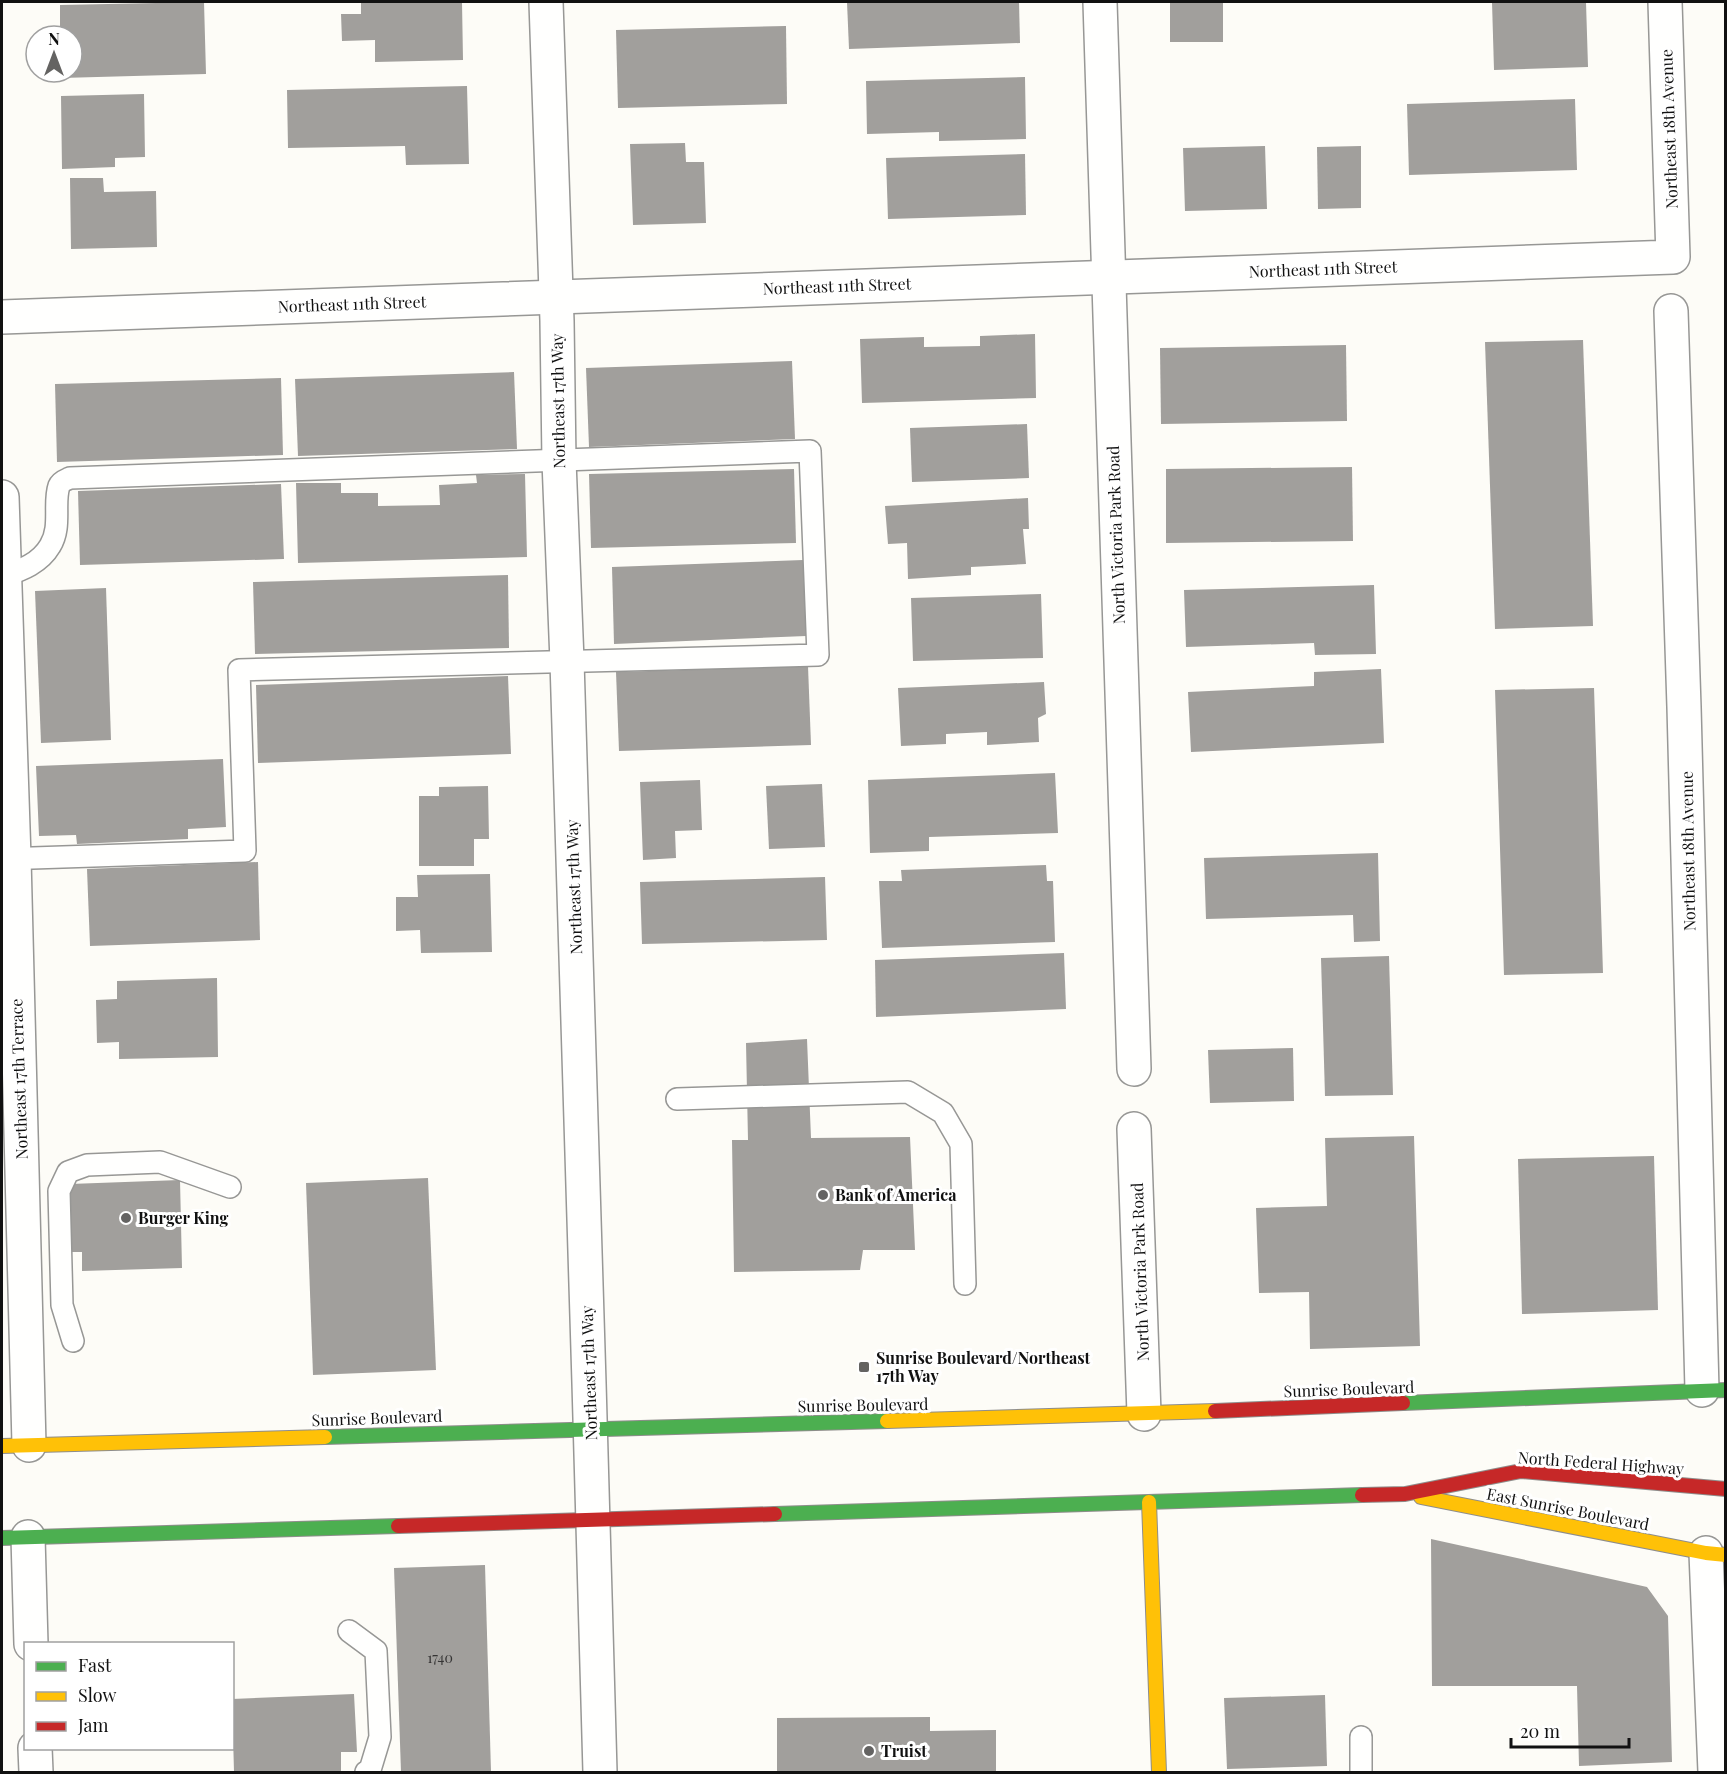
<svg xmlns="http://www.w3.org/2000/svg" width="1727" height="1774" font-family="'Playfair Display',serif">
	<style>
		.building { fill: #a19f9c }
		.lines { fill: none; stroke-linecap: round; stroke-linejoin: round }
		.lane-casing { stroke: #979795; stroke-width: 24 }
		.street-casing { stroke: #979795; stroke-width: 36 }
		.fast-casing { stroke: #8e8d8b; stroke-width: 16 }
		.slow-casing { stroke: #8e8d8b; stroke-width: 16 }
		.jam-casing { stroke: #8e8d8b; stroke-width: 16 }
		.lane { stroke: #fffffe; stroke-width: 21 }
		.street { stroke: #fffffe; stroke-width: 33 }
		.fast { stroke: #4caf50; stroke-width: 14 }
		.slow { stroke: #ffc107; stroke-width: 14 }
		.jam { stroke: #c62828; stroke-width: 14 }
		.poi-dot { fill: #646362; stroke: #fff; stroke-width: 2 }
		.labels { text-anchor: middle; stroke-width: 6; stroke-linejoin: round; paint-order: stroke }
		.number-label { font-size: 14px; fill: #353434 }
		.street-label { font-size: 16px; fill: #111; stroke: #fff }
		.poi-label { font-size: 16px; font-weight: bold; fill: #111; stroke: #fff; text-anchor: start }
	</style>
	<rect width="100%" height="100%" fill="#fdfcf7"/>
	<g class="building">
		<path d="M204,2L206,74L61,78V72H72V36H60V5Z"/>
		<path d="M361,2H462L463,60L375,62V40L342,41L341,14H361Z"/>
		<path d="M847,2H1019L1020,43L849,49Z"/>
		<rect x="1170" y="2" width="53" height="40"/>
		<path d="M1492,2H1586L1588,67L1494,70Z"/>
		<path d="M786,26L787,104L618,108L616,30Z"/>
		<path d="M1025,77L1026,139L939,141V132L867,134L866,81Z"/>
		<path d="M467,86L469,164L406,165L405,146L288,148L287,90Z"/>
		<path d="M144,94L145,157L115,158V167L62,169L61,96Z"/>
		<path d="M1575,99L1577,170L1409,175L1407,104Z"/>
		<path d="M685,143L686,162H704L706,223L633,225L630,144Z"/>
		<path d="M1265,146L1267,209L1185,211L1183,148Z"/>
		<path d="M1361,146V208L1318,209L1317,147Z"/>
		<path d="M1025,154L1026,215L888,219L886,158Z"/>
		<path d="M70,178H103L104,192L156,191L157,247L71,249Z"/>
		<path d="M1035,334L1036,398L862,403L860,339L924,337V347L980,346V336Z"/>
		<path d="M1583,340L1593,626L1495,629L1485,342Z"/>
		<path d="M1346,345L1347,421L1161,424L1160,348Z"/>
		<path d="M792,361L795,439L589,447L586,368Z"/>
		<path d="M514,372L517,449L298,456L295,379Z"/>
		<path d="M281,378L283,455L57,462L55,384Z"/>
		<path d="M1027,424L1029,478L912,482L910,428Z"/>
		<path d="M1352,467L1353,541L1166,543V469Z"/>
		<path d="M794,469L796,543L591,548L589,474Z"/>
		<path d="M525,474L527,557L298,563L296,483H341V493H378V506L440,505L439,485L477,483L476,475Z"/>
		<path d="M281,484L284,559L80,565L78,491Z"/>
		<path d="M1028,498L1029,529H1023L1026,564L971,567V575L908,579L907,543L888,544L885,506Z"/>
		<path d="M803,560L806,636L614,644L612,567Z"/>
		<path d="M508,575L509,648L255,654L253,582Z"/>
		<path d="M1374,585L1376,654L1315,655L1314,643L1186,647L1184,590Z"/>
		<path d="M106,588L111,740L41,743L35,591Z"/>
		<path d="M1041,594L1043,658L913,661L911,598Z"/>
		<path d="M808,666L811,745L619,751L616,672Z"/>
		<path d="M1381,669L1384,743L1191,752L1188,692L1314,686V672Z"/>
		<path d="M508,676L511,754L258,763L256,685Z"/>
		<path d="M1044,682L1046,714L1038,718L1039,742L987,745V732L946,734V744L901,746L898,688Z"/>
		<path d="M1594,688L1603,973L1504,975L1495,690Z"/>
		<path d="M223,759L226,827L188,829V839L77,844L76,835L39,836L36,766Z"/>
		<path d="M1055,773L1058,833L929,837V851L870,853L868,780Z"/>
		<path d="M700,780L702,830L675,831L676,858L643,860L640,782Z"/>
		<path d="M822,784L825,847L769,849L766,786Z"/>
		<path d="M488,786L489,839H474V866H419V796H439V787Z"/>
		<path d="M1378,853L1380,941L1354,942L1353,915L1206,919L1204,858Z"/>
		<path d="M258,862L260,940L90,946L87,869Z"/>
		<path d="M1046,865L1047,881H1053L1055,942L882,948L879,881H902L901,870Z"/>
		<path d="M490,874L492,952L421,953L420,930L396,931V897H418L417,875Z"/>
		<path d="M825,877L827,940L642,944L640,882Z"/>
		<path d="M1064,953L1066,1009L876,1017L875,960Z"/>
		<path d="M1389,956L1393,1095L1325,1096L1321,958Z"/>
		<path d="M217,978L218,1057L119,1059V1042L97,1043L96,1000L117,999V981Z"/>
		<path d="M807,1039L811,1138L910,1137L915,1250H863L860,1270L734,1272L732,1140H748L746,1043Z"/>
		<path d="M1293,1048L1294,1101L1210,1103L1208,1050Z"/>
		<path d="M1414,1136L1420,1346L1310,1349L1309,1292L1259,1293L1256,1208L1327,1206L1325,1138Z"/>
		<path d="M1654,1156L1658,1310L1522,1314L1518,1159Z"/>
		<path d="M428,1178L436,1370L313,1375L306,1183Z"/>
		<path d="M180,1180L182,1268L82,1271V1252H71L70,1184Z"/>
		<path d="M1431,1539L1647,1587L1668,1616L1672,1762L1579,1766L1577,1686H1432Z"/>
		<path d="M485,1565L491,1772H401L394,1568Z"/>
		<path d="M354,1694L357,1752H341V1771L234,1772L232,1699Z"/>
		<path d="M1325,1695L1327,1766L1227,1769L1224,1698Z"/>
		<path d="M930,1717V1731L996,1730V1772H777V1718Z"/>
	</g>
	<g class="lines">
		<g class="lane-casing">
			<g id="lane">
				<path d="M2,859L245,851L239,670L818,655L810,451L70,478C66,480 61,481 59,486C53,503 62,527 50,546C40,563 22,570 4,576"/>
				<path d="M677,1099L908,1092L943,1113L961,1144L965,1284"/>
				<path d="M73,1341L62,1305L59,1191L68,1172L87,1165L160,1162L230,1187"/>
				<path d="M349,1631L376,1651L380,1737L370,1770L366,1772"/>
				<path d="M1361,1737V1772"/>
			</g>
		</g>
		<g class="street-casing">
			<g id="street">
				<path d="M546,2L557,321L559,461L567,661L589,1383L600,1772"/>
				<path d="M1100,2L1134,1069"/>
				<path d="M1671,311L1684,707L1702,1390"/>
				<path d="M2,317L1673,257L1665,2"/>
				<path d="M2,497L14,858L29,1445"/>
				<path d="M1134,1129L1144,1414"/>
				<path d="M28,1537L31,1644"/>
				<path d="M1706,1553L1715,1772"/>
				<path d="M35,1748L36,1772"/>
			</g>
		</g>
		<g class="fast-casing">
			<g id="fast">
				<path d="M1403,1403L1726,1390"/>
				<path d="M325,1437L887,1421"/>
				<path d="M775,1514L1362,1495"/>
				<path d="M2,1538L398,1526"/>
			</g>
		</g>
		<g class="slow-casing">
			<g id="slow">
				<path d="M887,1421L1215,1411"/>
				<path d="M2,1446L325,1437"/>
				<path d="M1421,1497L1706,1553L1726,1555"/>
				<path d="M1149,1502L1159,1772"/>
			</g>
		</g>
		<g class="jam-casing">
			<g id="jam">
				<path d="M1215,1411L1403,1403"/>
				<path d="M1362,1495L1405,1494L1521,1471L1726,1489"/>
				<path d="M398,1526L775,1514"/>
			</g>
		</g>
		<use href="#lane" class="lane"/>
		<use href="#street" class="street"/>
		<use href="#fast" class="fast"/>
		<use href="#slow" class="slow"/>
		<use href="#jam" class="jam"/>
	</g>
	<g class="poi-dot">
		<circle cx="823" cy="1195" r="6"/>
		<circle cx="126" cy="1218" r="6"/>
		<rect x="858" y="1361" width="12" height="12" rx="3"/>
		<circle cx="869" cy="1751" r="6"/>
	</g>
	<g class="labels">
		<g class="number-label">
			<text x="440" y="1663">1740</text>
		</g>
		<g class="street-label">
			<text transform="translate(1669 129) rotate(-92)" y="6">Northeast 18th Avenue</text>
			<text transform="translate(1323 269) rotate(-2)" y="6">Northeast 11th Street</text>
			<text transform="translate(837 286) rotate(-2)" y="6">Northeast 11th Street</text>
			<text transform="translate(352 304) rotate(-2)" y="6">Northeast 11th Street</text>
			<text transform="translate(558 401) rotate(-91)" y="6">Northeast 17th Way</text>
			<text transform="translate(1116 535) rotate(-92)" y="6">North Victoria Park Road</text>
			<text transform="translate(1688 851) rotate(-91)" y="6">Northeast 18th Avenue</text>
			<text transform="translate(574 887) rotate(-92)" y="6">Northeast 17th Way</text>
			<text transform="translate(19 1079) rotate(-92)" y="6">Northeast 17th Terrace</text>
			<text transform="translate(1140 1272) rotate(-92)" y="6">North Victoria Park Road</text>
			<text transform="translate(589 1373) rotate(-92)" y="6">Northeast 17th Way</text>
			<text transform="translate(1349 1389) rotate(-2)" y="6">Sunrise Boulevard</text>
			<text transform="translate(863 1405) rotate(-1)" y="6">Sunrise Boulevard</text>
			<text transform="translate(377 1418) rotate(-2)" y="6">Sunrise Boulevard</text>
			<text transform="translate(1601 1463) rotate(4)" y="6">North Federal Highway</text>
			<text transform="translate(1568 1509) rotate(11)" y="6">East Sunrise Boulevard</text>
		</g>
		<g class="poi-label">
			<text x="835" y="1201">Bank of America</text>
			<text x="138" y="1224">Burger King</text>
			<text x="876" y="1364">Sunrise Boulevard/Northeast<tspan x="876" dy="18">17th Way</tspan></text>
			<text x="881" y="1757">Truist</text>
		</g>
	</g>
	<rect width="1727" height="1774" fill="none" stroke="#111111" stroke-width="6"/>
	<rect x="24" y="1642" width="210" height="108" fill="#ffffff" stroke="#a0a0a0" stroke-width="1.5"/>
	<rect x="36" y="1662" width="30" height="9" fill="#4caf50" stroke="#a0a0a0" stroke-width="1.5"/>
	<text x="78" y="1672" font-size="18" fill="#111111">Fast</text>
	<rect x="36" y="1692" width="30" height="9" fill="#ffc107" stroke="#a0a0a0" stroke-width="1.5"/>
	<text x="78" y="1702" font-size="18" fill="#111111">Slow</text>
	<rect x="36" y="1722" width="30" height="9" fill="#c62828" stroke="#a0a0a0" stroke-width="1.5"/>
	<text x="78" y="1732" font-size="18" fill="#111111">Jam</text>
	<g transform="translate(54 54)"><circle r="28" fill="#ffffff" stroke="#a0a0a0" stroke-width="1.5"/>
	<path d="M0-4.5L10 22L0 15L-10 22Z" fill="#646362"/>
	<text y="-9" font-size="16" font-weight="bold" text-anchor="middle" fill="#111111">N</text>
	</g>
	<path d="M1511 1738v9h118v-9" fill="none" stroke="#111111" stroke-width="3"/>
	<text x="1520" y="1738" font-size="18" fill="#111111" stroke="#ffffff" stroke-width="4.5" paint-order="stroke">20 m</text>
</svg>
